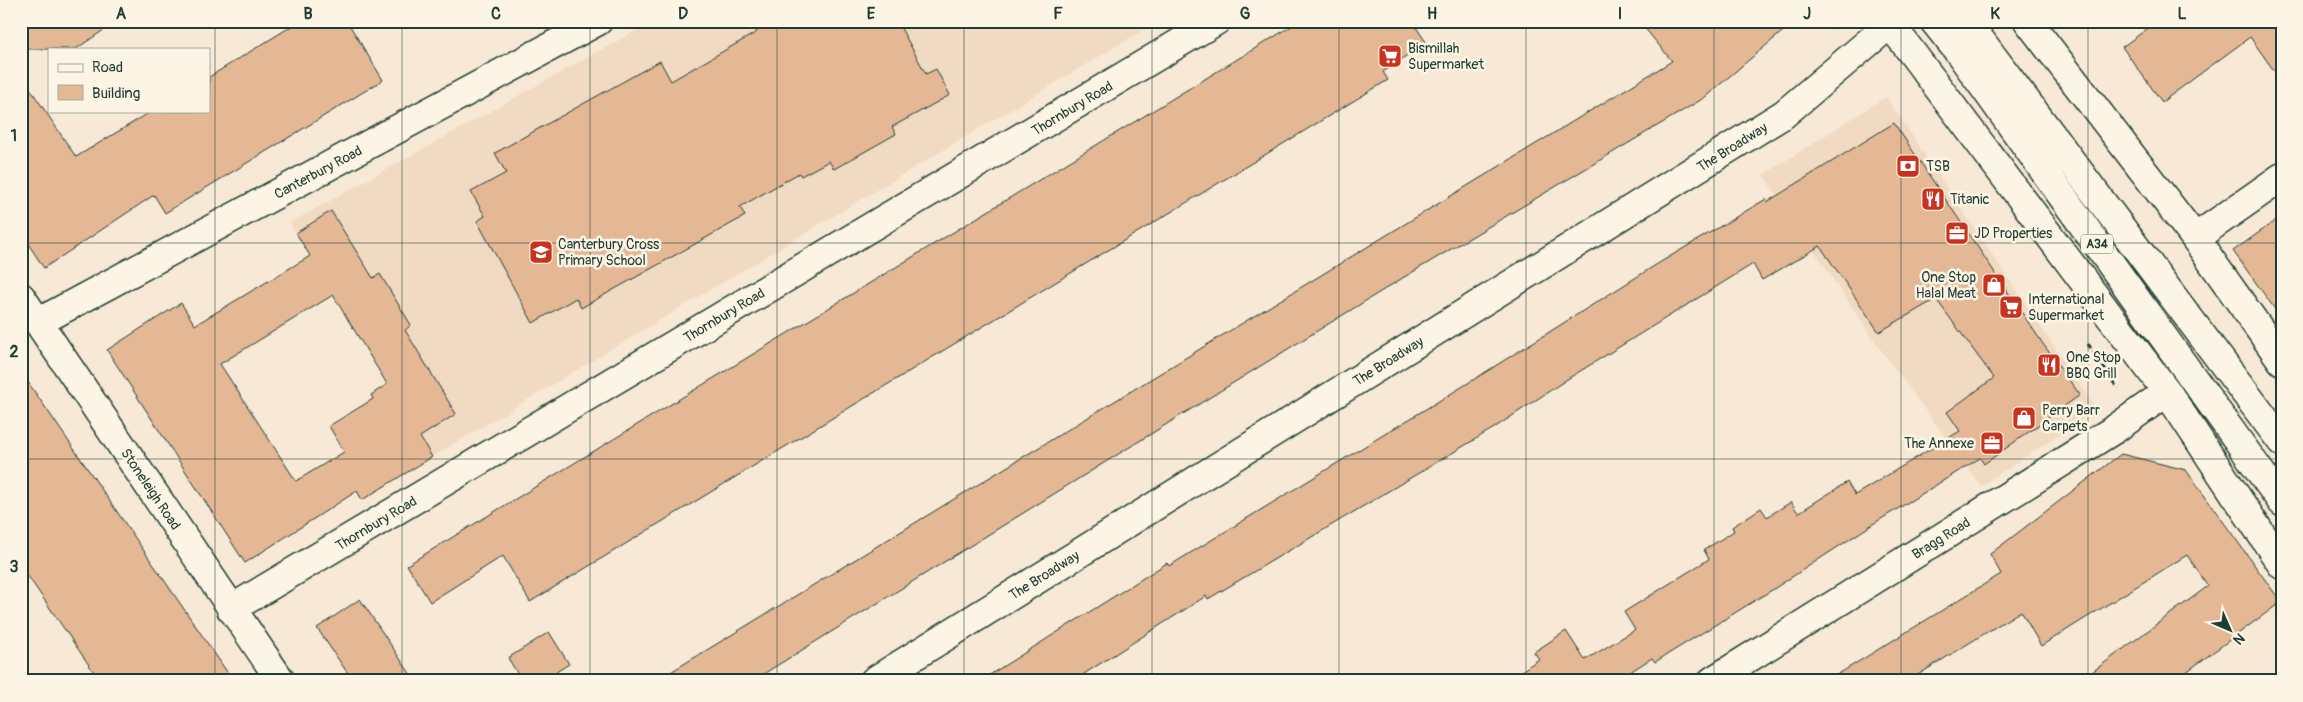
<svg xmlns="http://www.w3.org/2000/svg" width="2303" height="702" font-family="Pangolin,sans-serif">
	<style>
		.built { fill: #f1dac2 }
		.building { fill: #e4b795; stroke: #1f3d34; fill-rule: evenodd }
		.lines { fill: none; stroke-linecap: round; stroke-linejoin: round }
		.minor-casing { stroke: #1f3d34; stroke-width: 31 }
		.trunk-casing { stroke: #1f3d34; stroke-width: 31 }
		.path { stroke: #1f3d34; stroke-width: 3; stroke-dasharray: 5 4; stroke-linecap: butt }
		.minor { stroke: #fcf5e5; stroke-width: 28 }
		.trunk { stroke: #fcf5e5; stroke-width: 28 }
		.grid { fill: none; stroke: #1f3d34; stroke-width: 1; stroke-opacity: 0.55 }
		.labels { text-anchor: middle; stroke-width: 5; stroke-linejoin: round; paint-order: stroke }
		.shield { fill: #fcf5e5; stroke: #617469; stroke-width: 1 }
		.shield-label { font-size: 12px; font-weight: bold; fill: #1f3d34 }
		.poi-label { font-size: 14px; fill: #1f3d34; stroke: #fcf5e5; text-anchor: start }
		.street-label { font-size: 14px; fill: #1f3d34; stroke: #fcf5e5 }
		.neatline { fill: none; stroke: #1f3d34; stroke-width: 2 }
		.grid-label { font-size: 16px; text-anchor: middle; font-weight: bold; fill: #1f3d34 }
	</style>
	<rect width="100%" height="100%" fill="#f7e9d5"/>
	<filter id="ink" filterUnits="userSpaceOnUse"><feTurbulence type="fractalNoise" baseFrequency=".02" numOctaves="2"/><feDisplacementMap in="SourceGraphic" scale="10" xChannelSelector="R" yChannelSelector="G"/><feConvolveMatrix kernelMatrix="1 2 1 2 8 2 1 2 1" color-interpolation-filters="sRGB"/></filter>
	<g filter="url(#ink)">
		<g class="built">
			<path d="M653,21H1147L1150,26L432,457L290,223Z"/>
			<path d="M1886,97L2097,410L1981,486L1878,346L1763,175Z"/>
		</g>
		<g class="building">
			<path d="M21,21H117L76,49H21Z"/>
			<path d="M300,21H347L383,80L165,213L154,195L44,268L21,233V75L76,157L152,111H209V77Z"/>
			<path d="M751,21H897L926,74L936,69L950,95L892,127L896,134L834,169L829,161L801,176L799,173L740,207L745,216L581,308L576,298L533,323L477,221L485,216L471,192L506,173L495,153L660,61L671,81L757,32Z"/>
			<path d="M1300,21H1412L1426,42L1383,72L1388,80L530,602L503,556L430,602L407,565Z"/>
			<path d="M1639,21H1795L1704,98L1401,279L752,681H656L1672,61Z"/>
			<path d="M2158,21H2282V82L2250,37L2162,102L2122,47Z"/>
			<path d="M1894,123L2043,344L2080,395L1984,464L1980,458L1873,524L1772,590L1655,662L1652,658L1616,681H1507L1539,659L1534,652L1566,631L1585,660L1635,630L1624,612L1709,559L1704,550L1734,531L1732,527L1761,508L1767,517L1791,502L1798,513L1847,482L1855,495L1960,431L1947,412L1994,378L1936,299L1879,332L1820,246L1762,280L1753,264L1569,378L1494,428L1208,599L1206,596L1073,681H980L1167,563L1169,566L1465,385L1659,263L1766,199L1767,202Z"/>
			<path d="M331,211L373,278L380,274L411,325L405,330L456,414L420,437L432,457L362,500L357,491L245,563L107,350L181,303L195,325L310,256L296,233ZM333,295L387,384L371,395L373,399L329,426L344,452L296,481L220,364Z"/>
			<path d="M2282,216V319L2233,251Z"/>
			<path d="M21,372L219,660L233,681H100L21,566Z"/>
			<path d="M2121,454L2186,470L2281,602L2174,681H2080L2208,586L2187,555L2041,646L2021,611L1908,681H1827L2001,574L1990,554Z"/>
			<path d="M360,599L415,681H353L317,628Z"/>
			<path d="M549,632L569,664L542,681H522L508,658Z"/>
		</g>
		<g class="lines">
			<g class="minor-casing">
				<g id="minor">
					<path d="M2195,238L2282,177"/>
					<path d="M21,297L281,681"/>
					<path d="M39,322L598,21"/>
					<path d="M231,609L1216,21"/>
					<path d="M874,681L1784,114L1890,24"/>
					<path d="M1712,681L2115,429L2167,392"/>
				</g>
			</g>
			<g class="trunk-casing">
				<g id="trunk">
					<path d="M1888,21L2167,392L2282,565"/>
					<path d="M1934,21L1958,51L2282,502"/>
					<path d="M1966,21L2282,442"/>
					<path d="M2028,21L2195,238L2282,361"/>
				</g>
			</g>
			<g class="path">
				<path d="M1831,21L1837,28"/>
				<path d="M2088,344L2118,389"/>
			</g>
			<use href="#minor" class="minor"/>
			<use href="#trunk" class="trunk"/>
		</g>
	</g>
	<path class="grid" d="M215,21V681M402,21V681M590,21V681M777,21V681M964,21V681M1152,21V681M1339,21V681M1526,21V681M1714,21V681M1901,21V681M2088,21V681M21,243H2282M21,459H2282"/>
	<defs>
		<g id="supermarket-square" transform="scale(1.25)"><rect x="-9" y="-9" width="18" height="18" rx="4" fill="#c8321e" stroke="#fcf5e5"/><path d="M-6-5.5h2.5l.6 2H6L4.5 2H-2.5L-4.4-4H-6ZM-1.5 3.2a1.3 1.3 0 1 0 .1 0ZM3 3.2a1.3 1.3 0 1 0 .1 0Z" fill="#fff"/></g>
		<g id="bank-square" transform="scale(1.25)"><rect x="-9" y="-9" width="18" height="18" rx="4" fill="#c8321e" stroke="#fcf5e5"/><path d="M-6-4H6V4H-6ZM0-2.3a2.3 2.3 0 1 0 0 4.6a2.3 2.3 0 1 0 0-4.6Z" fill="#fff"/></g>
		<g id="restaurant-square" transform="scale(1.25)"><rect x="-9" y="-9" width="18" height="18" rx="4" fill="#c8321e" stroke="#fcf5e5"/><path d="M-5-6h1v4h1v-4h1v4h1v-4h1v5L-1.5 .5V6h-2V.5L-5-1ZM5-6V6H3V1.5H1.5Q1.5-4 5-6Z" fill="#fff"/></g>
		<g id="office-square" transform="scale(1.25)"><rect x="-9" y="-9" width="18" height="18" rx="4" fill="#c8321e" stroke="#fcf5e5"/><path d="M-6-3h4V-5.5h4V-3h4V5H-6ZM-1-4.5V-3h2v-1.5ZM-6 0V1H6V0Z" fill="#fff"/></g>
		<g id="school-square" transform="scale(1.25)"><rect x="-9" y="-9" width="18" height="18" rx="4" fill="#c8321e" stroke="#fcf5e5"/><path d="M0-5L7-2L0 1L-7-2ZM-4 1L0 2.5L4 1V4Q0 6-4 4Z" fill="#fff"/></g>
		<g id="shop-square" transform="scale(1.25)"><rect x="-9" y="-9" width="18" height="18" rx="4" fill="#c8321e" stroke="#fcf5e5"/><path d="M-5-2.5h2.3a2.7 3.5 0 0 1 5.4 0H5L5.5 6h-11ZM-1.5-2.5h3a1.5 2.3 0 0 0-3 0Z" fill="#fff"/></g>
	</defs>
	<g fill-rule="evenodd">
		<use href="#supermarket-square" x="1390" y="56"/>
		<use href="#bank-square" x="1908" y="166"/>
		<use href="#restaurant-square" x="1933" y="199"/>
		<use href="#office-square" x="1957" y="233"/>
		<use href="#school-square" x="541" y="252"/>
		<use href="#shop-square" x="1994" y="285"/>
		<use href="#supermarket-square" x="2011" y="307"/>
		<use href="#restaurant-square" x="2049" y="365"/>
		<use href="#shop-square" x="2024" y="418"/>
		<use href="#office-square" x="1992" y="443"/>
	</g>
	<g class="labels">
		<rect class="shield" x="2081" y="234.5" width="32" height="19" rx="4"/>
		<g class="shield-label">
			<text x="2097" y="248">A34</text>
		</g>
		<g class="poi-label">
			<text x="1408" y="53">Bismillah<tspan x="1408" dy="16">Supermarket</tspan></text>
			<text x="1926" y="171">TSB</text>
			<text x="1950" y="204">Titanic</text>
			<text x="1974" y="238">JD Properties</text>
			<text x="558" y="249">Canterbury Cross<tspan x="558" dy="16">Primary School</tspan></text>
			<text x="1976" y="282" text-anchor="end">One Stop<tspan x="1976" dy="16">Halal Meat</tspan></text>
			<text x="2028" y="304">International<tspan x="2028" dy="16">Supermarket</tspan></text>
			<text x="2066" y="362">One Stop<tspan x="2066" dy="16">BBQ Grill</tspan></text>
			<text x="2042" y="415">Perry Barr<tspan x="2042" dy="16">Carpets</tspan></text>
			<text x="1974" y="448" text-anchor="end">The Annexe</text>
		</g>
		<g class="street-label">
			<text transform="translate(1072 108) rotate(-31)" y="5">Thornbury Road</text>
			<text transform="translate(1732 147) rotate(-32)" y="5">The Broadway</text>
			<text transform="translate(318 172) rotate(-28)" y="5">Canterbury Road</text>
			<text transform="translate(724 315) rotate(-31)" y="5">Thornbury Road</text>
			<text transform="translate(1388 361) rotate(-32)" y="5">The Broadway</text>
			<text transform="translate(151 489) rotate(56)" y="5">Stoneleigh Road</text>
			<text transform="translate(376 523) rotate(-31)" y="5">Thornbury Road</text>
			<text transform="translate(1941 538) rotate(-32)" y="5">Bragg Road</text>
			<text transform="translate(1044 575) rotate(-32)" y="5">The Broadway</text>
		</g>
	</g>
	<rect width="2303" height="702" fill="none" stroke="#fcf5e5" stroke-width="55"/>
	<rect x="48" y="48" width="162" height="65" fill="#fcf5e5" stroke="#a4ab9e"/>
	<rect x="58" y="64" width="25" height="8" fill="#fcf5e5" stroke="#a4ab9e"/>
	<text x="92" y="72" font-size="15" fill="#1f3d34">Road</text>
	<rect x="58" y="85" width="25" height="15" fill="#e4b795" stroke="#a4ab9e"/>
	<text x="92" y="98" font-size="15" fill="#1f3d34">Building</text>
	<g transform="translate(2230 630) rotate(135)" stroke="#fcf5e5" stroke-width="4" paint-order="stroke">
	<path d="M0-4L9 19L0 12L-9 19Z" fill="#1f3d34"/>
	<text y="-8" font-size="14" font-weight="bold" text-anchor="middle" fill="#1f3d34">N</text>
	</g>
	<rect x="28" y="28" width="2248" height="646" class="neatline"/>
	<g class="grid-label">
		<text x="121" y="19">A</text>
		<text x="308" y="19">B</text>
		<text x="496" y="19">C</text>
		<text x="683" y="19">D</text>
		<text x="871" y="19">E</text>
		<text x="1058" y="19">F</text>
		<text x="1245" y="19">G</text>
		<text x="1432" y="19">H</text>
		<text x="1620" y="19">I</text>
		<text x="1807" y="19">J</text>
		<text x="1995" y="19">K</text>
		<text x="2182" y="19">L</text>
		<text x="14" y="141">1</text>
		<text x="14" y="357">2</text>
		<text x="14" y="572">3</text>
	</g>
</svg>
